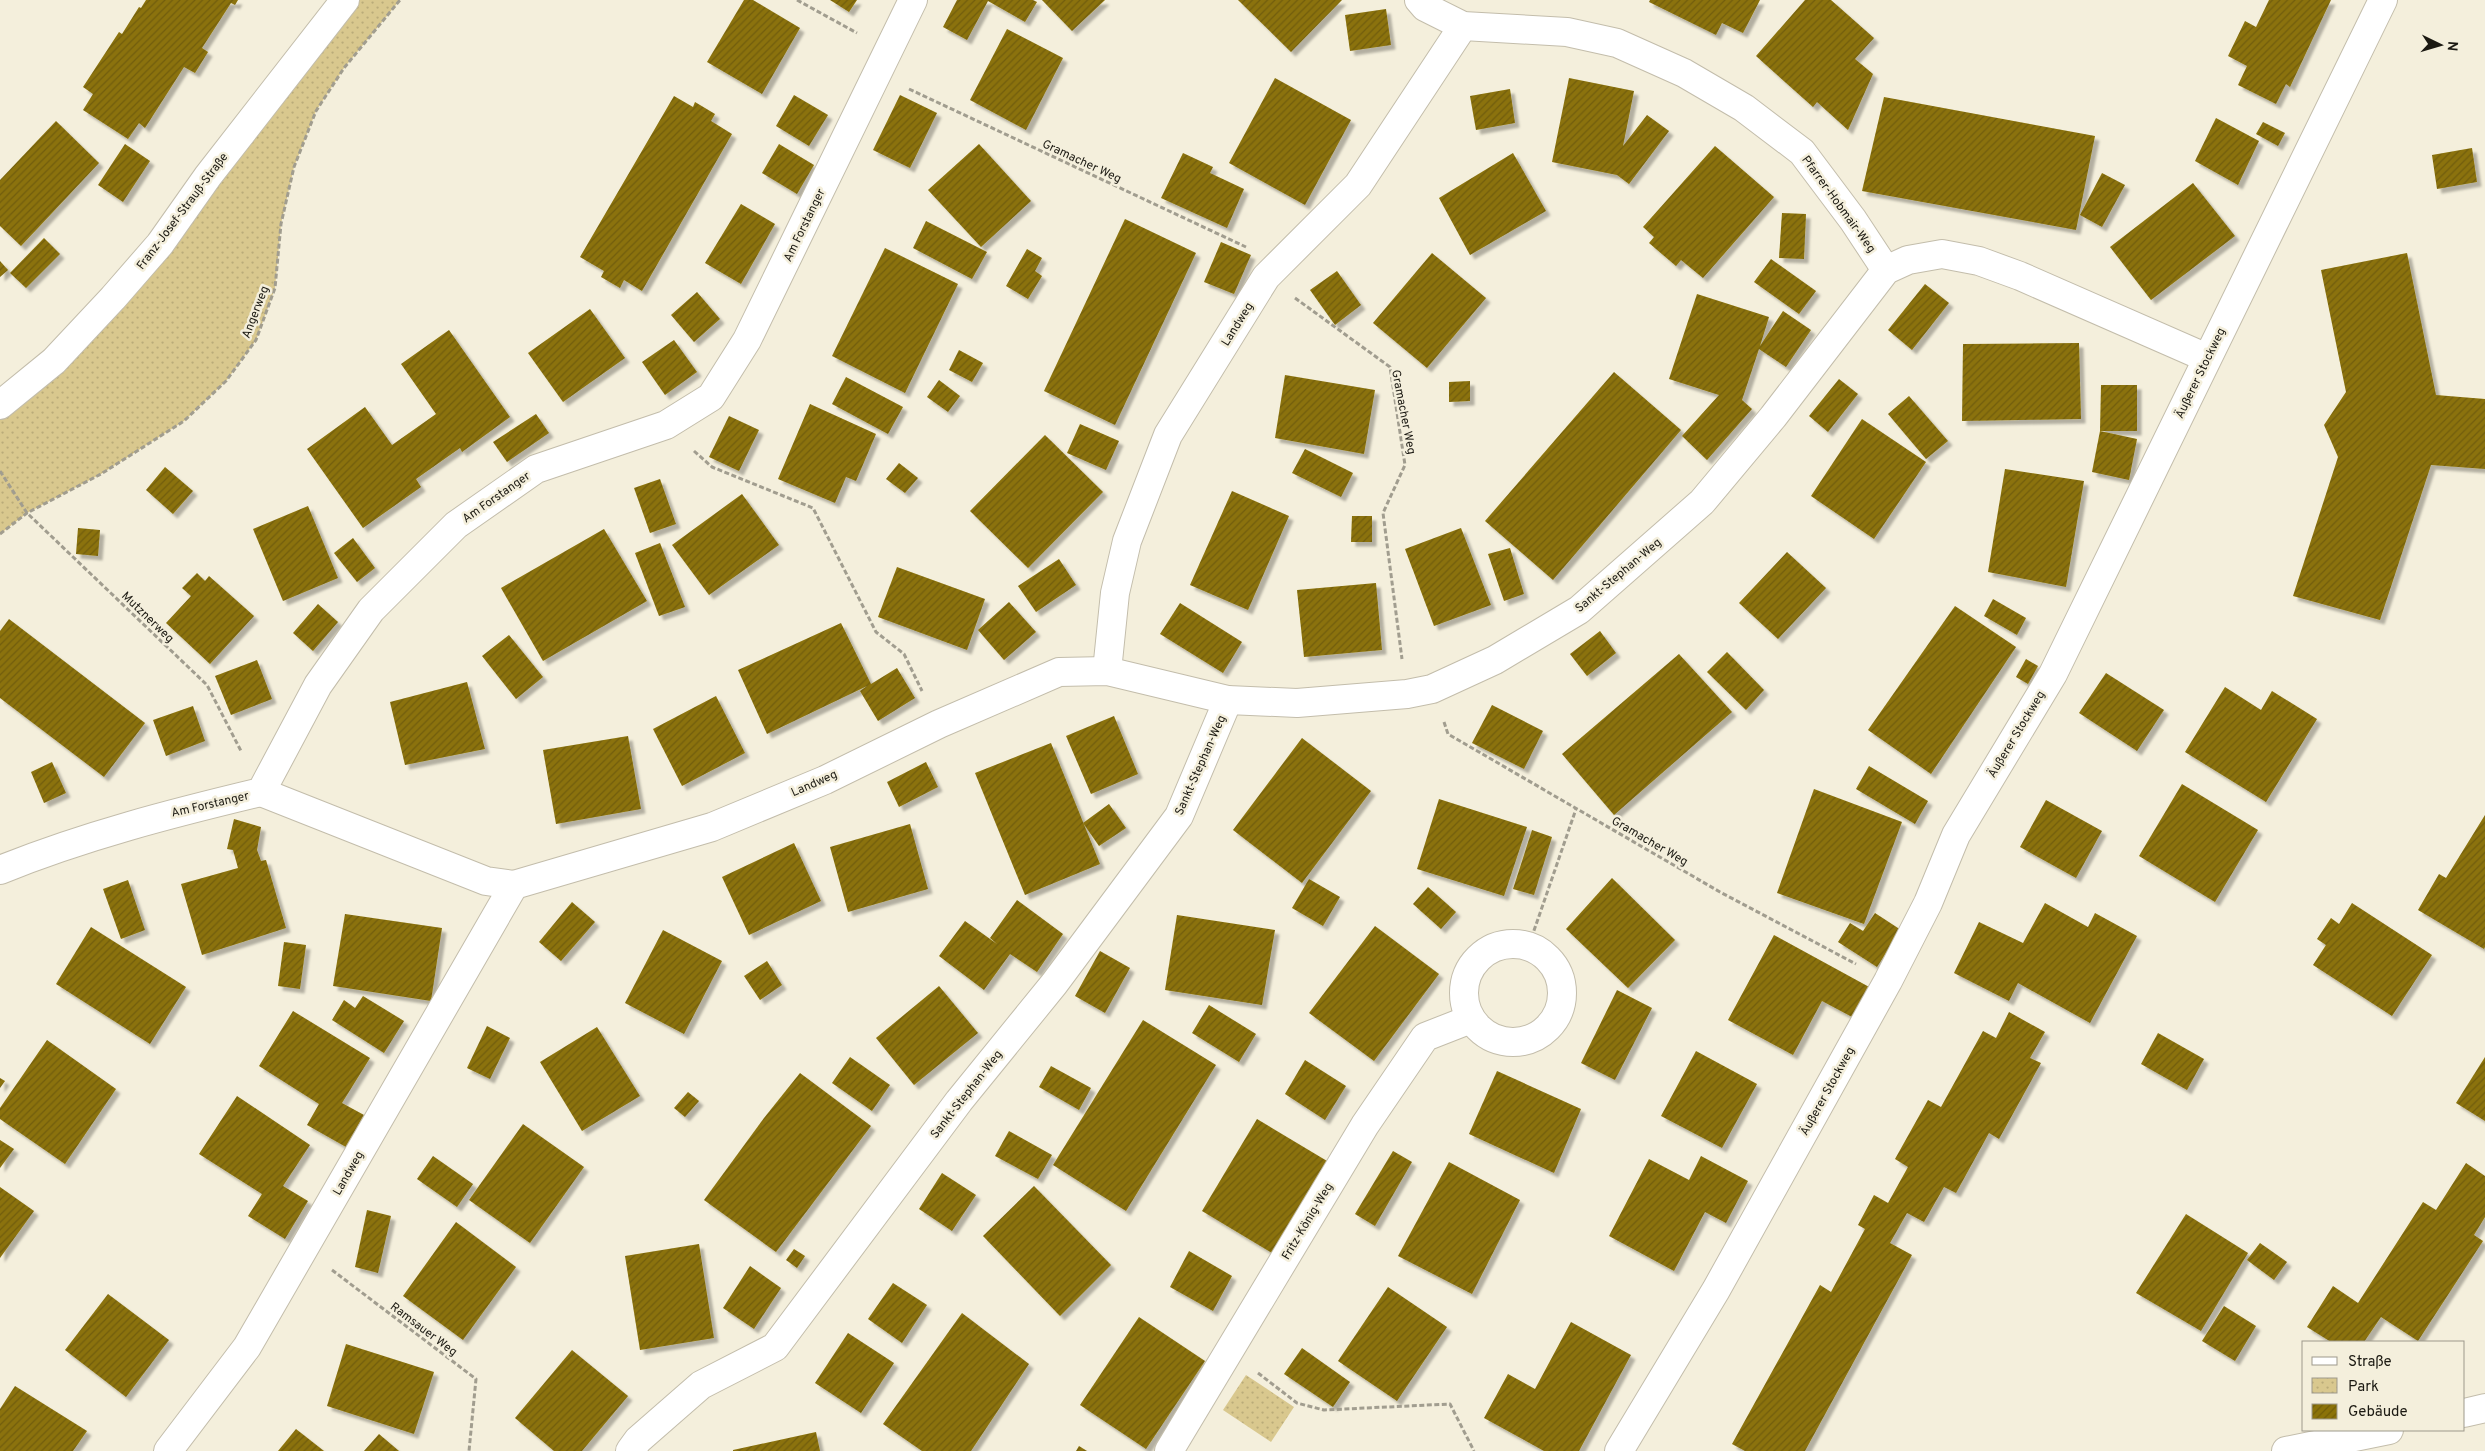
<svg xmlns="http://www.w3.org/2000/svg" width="2485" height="1451" font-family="Overpass,sans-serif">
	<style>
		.park { fill: url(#park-dots) }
		.building { fill: url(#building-hatch); filter: url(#shadow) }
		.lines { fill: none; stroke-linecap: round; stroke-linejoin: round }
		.minor-casing { stroke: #c3bdab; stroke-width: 30 }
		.path { stroke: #a19d8f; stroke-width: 3; stroke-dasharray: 5 2.5; stroke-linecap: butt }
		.minor { stroke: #fff; stroke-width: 28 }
		.labels { text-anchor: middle; stroke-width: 5; stroke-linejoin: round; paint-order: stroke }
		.street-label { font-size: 12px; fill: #1b1912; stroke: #f4efdc }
	</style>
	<defs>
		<pattern id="park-dots" width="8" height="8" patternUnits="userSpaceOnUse" patternTransform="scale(1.25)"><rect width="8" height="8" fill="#d9c88e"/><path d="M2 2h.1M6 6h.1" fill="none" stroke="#baab79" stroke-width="1.8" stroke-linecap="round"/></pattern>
		<pattern id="building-hatch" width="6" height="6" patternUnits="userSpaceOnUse" patternTransform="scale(1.25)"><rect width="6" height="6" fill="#8b7209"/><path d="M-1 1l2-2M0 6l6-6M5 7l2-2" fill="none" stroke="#715d08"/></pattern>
		<filter id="shadow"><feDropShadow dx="4.5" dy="4.5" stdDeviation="1" flood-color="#0004"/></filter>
	</defs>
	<rect width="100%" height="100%" fill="#f4efdc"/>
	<g class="park">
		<path d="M345,0H400L344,68L316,111L294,167L281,224L275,288L256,340L226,381L184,421L101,474L27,513L0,534V405L54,361Z"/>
		<path d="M1246,1375L1294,1407L1271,1442L1223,1410Z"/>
	</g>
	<g class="building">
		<path d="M146,0H238L235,5L231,3L202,48L208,52L195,73L184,67L145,128L139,123L128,139L83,110L93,94L83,87L119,32L122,34L139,7L141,8Z"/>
		<path d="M744,0H753L800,28L762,94L707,62Z"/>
		<path d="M830,0H857L849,12Z"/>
		<path d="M957,0H1033L1037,2L1025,22L988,1L967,40L943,27Z"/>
		<path d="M1042,0H1105L1072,31Z"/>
		<path d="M1238,0H1342L1291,52Z"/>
		<path d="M1650,0H1760L1743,33L1722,23L1716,35L1649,2Z"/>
		<path d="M1805,0H1831L1874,38L1855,59L1873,74L1848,130L1817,102L1813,107L1756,56Z"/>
		<path d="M2269,0H2331L2290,87L2286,84L2276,104L2238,85L2247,66L2228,56L2245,21L2256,27Z"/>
		<path d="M1386,9L1391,45L1350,51L1345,15Z"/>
		<path d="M1007,29L1063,58L1026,130L970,100Z"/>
		<path d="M1275,78L1351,120L1305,205L1229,163Z"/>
		<path d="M1569,78L1634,91L1623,146L1647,115L1669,131L1629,184L1617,175L1552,162Z"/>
		<path d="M1510,89L1515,123L1476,130L1470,96Z"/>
		<path d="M794,95L828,115L809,146L776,126Z"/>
		<path d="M900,95L937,113L910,168L873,150Z"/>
		<path d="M674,96L693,107L695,102L715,114L711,121L732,134L642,291L624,280L620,288L601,277L604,271L580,257Z"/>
		<path d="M1884,97L2095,136L2076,230L1862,191Z"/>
		<path d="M2216,118L2259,141L2238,185L2195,161Z"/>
		<path d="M56,121L99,163L21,246L0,226V180Z"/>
		<path d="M2263,122L2285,133L2278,146L2256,134Z"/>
		<path d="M125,144L150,161L123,202L98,185Z"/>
		<path d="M779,144L814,165L797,194L762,173Z"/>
		<path d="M979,144L1031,201L981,247L928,190Z"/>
		<path d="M1715,146L1774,197L1703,278L1681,260L1676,266L1649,243L1654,237L1643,227Z"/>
		<path d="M2472,148L2477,182L2437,189L2432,155Z"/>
		<path d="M1183,153L1213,167L1210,173L1244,189L1227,228L1161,198Z"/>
		<path d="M1513,153L1546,211L1470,255L1439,198Z"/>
		<path d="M2102,173L2125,185L2102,227L2080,215Z"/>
		<path d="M2193,183L2235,236L2151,300L2110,247Z"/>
		<path d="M741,204L775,224L741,284L705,263Z"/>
		<path d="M1782,213L1806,214L1804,259L1779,258Z"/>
		<path d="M1125,219L1196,253L1115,425L1044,391Z"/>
		<path d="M926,221L987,252L972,279L913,248Z"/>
		<path d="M44,238L60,254L26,288L10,273Z"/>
		<path d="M1221,242L1251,255L1234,294L1204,282Z"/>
		<path d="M885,248L958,284L905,393L832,356Z"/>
		<path d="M1027,249L1042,258L1035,271L1042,276L1028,299L1006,286Z"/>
		<path d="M1432,253L1486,298L1427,368L1373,323Z"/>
		<path d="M2407,253L2436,395L2485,399V469L2431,465L2380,620L2293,596L2338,457L2324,425L2346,392L2321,270Z"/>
		<path d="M1771,259L1816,291L1799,314L1754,282Z"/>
		<path d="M0,261L8,270L0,277Z"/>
		<path d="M1337,271L1361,305L1335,325L1310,290Z"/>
		<path d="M1925,284L1949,303L1912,350L1888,330Z"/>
		<path d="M697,292L720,319L694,342L671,315Z"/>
		<path d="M1697,294L1769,317L1760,346L1783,311L1811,330L1786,367L1759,349L1742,400L1752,409L1707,460L1682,436L1719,395L1669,379Z"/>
		<path d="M590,309L625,358L563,402L528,353Z"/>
		<path d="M449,330L510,417L462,452L460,448L416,479L421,487L363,528L307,449L365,407L392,445L436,414L401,364Z"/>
		<path d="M674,340L697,372L665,395L642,362Z"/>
		<path d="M2079,343L2081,419L1962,421L1963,344Z"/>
		<path d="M959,350L983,363L972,382L949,370Z"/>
		<path d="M1614,372L1681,430L1553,580L1485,521Z"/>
		<path d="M1285,375L1375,390L1364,454L1275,438Z"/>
		<path d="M846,377L903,407L888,434L832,404Z"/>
		<path d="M1839,379L1858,394L1828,432L1809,416Z"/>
		<path d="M939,380L960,396L948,412L927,397Z"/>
		<path d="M1470,381V401L1449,402V382Z"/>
		<path d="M2101,385H2137V431H2100Z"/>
		<path d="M1909,396L1948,441L1926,459L1888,414Z"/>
		<path d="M810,404L876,434L856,481L846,477L835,503L778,479Z"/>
		<path d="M536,414L549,433L507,462L493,442Z"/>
		<path d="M729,416L759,430L739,471L709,457Z"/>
		<path d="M1862,419L1926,462L1874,539L1811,496Z"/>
		<path d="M1080,424L1119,441L1106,470L1067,453Z"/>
		<path d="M2100,431L2137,439L2129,480L2092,472Z"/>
		<path d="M1045,435L1103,492L1028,568L970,511Z"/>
		<path d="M1305,449L1353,473L1341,497L1292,473Z"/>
		<path d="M899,463L918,478L905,493L886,479Z"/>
		<path d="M165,467L193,491L173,514L146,490Z"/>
		<path d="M2005,469L2084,481L2066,587L1988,572Z"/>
		<path d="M660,479L676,524L650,533L634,488Z"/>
		<path d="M1232,491L1289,516L1248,610L1190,585Z"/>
		<path d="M742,494L779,545L709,595L672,545Z"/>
		<path d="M308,506L338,578L283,601L253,529Z"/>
		<path d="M1352,516H1372V542H1351Z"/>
		<path d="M78,528L100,530L98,556L76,554Z"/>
		<path d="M1461,528L1491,605L1434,626L1405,549Z"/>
		<path d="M604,529L647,601L543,661L501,588Z"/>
		<path d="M353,538L375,568L357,582L334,553Z"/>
		<path d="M660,543L685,607L659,616L635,553Z"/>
		<path d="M1510,548L1524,594L1504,601L1488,554Z"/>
		<path d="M1787,552L1826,588L1778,639L1739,603Z"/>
		<path d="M1059,559L1076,585L1036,612L1018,586Z"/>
		<path d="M897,567L985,599L967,650L878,617Z"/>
		<path d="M197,573L205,581L209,576L254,616L210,664L166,623L191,596L182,588Z"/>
		<path d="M1376,583L1382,650L1304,657L1297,590Z"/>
		<path d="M1993,599L2026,618L2017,635L1984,616Z"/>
		<path d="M1009,602L1036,632L1004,660L978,630Z"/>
		<path d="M1180,603L1242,642L1223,673L1160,634Z"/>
		<path d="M318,604L338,622L313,651L293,633Z"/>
		<path d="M1955,606L2016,647L1931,774L1868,730Z"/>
		<path d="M9,619L145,723L104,777L0,698V631Z"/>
		<path d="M841,623L871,684L897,668L915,698L878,721L860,691L867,686L767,734L738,670Z"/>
		<path d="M1600,631L1616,653L1587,676L1570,654Z"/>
		<path d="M509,635L543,677L516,699L482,656Z"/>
		<path d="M1727,652L1764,690L1746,710L1707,672Z"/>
		<path d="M1679,654L1732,712L1614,815L1562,754Z"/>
		<path d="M2026,659L2038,666L2028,684L2016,677Z"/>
		<path d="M257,660L272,699L231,715L215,676Z"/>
		<path d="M2106,673L2164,710L2137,751L2079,713Z"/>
		<path d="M467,682L485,749L405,765L390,702Z"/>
		<path d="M2225,687L2261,710L2272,691L2317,719L2266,802L2185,752Z"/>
		<path d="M716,696L745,753L682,786L653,729Z"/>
		<path d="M1492,705L1543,731L1524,769L1472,743Z"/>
		<path d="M193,706L205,741L166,756L153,720Z"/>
		<path d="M1114,716L1138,774L1091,794L1066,736Z"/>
		<path d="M628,736L641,809L556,824L543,750Z"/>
		<path d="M1302,738L1371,791L1302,883L1233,830Z"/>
		<path d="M1051,743L1100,864L1025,895L975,773Z"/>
		<path d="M52,762L66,793L44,803L31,772Z"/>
		<path d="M926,762L938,787L899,807L887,782Z"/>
		<path d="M1869,766L1928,801L1915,824L1856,789Z"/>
		<path d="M2182,784L2258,830L2215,902L2139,856Z"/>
		<path d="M1814,789L1902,822L1864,924L1777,893Z"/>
		<path d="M1439,799L1527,827L1504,896L1417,869Z"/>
		<path d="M2046,800L2102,831L2076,878L2020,847Z"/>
		<path d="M1109,804L1126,828L1099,846L1083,823Z"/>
		<path d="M2485,815V947L2484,949L2418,910L2439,874L2446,878Z"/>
		<path d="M234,819L261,827L257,850L261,861L266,860L286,928L202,955L181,884L238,868L233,850L227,849Z"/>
		<path d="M910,824L928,889L848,912L830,847Z"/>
		<path d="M1532,830L1552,837L1534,895L1513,889Z"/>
		<path d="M794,843L821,901L749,935L722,877Z"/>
		<path d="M1612,878L1675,940L1628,988L1566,929Z"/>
		<path d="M1309,879L1340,897L1323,926L1292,908Z"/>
		<path d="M128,880L145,930L121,939L103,889Z"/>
		<path d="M1428,887L1456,912L1441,929L1413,904Z"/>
		<path d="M1017,900L1063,934L1037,972L1010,954L984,990L939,956L965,921L997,944L990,938Z"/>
		<path d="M572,902L595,922L561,961L539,942Z"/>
		<path d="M2045,903L2088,927L2095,913L2137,936L2090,1023L2018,983L2009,1001L1954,973L1979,922L2023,943Z"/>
		<path d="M2352,903L2432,955L2392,1016L2313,965L2326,945L2317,939L2331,918L2339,924Z"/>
		<path d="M1875,913L1901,930L1877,967L1838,942L1850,923L1863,931Z"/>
		<path d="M345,914L442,928L431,1001L333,986Z"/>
		<path d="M1177,915L1275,930L1262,1005L1165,990Z"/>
		<path d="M1375,926L1439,974L1374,1061L1309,1013Z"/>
		<path d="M91,927L186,987L150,1044L56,984Z"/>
		<path d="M663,930L722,961L684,1034L625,1003Z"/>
		<path d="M1774,935L1871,988L1854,1018L1822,1001L1793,1055L1728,1020Z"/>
		<path d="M284,942L306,945L300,989L278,986Z"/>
		<path d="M1100,951L1130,968L1105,1013L1075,996Z"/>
		<path d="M767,961L782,985L760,1000L744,976Z"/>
		<path d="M939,986L978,1033L914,1085L876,1038Z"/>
		<path d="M1617,990L1652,1008L1615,1080L1581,1063Z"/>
		<path d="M363,996L404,1021L384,1053L332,1020L344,1000L355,1008Z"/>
		<path d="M1209,1005L1256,1034L1239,1062L1192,1033Z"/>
		<path d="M293,1011L370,1058L342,1103L364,1115L346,1147L307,1125L319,1104L259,1066Z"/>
		<path d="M2009,1012L2045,1032L2030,1058L2041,1063L1999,1139L1989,1133L1956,1193L1944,1187L1924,1222L1907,1213L1890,1243L1912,1255L1805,1451H1745L1732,1444L1820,1285L1831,1292L1865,1229L1858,1225L1874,1195L1888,1203L1908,1167L1895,1159L1928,1100L1941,1107L1983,1031L1996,1038Z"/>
		<path d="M1143,1020L1216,1065L1126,1211L1053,1165Z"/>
		<path d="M487,1026L510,1038L490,1079L467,1068Z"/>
		<path d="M597,1027L640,1096L582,1131L540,1062Z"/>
		<path d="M2158,1033L2204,1059L2187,1090L2141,1064Z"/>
		<path d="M47,1040L116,1089L65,1164L0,1119V1108Z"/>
		<path d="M1696,1051L1757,1084L1722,1148L1661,1116Z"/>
		<path d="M850,1057L890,1085L872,1111L832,1083Z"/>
		<path d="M2485,1057V1121L2456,1103Z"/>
		<path d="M1305,1060L1346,1086L1325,1120L1285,1094Z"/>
		<path d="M1051,1066L1091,1088L1079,1110L1039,1087Z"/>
		<path d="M1497,1071L1581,1109L1554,1173L1469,1134Z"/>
		<path d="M800,1073L871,1126L776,1252L704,1200L764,1118Z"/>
		<path d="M0,1078L5,1081L0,1088Z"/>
		<path d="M688,1092L699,1101L685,1117L674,1108Z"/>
		<path d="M237,1096L310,1145L283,1186L308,1201L285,1239L248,1216L262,1194L199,1154Z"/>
		<path d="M1257,1119L1327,1161L1272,1253L1202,1211Z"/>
		<path d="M523,1124L584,1167L530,1243L469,1200Z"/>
		<path d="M1009,1131L1052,1155L1038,1179L995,1156Z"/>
		<path d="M0,1140L14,1149L0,1168Z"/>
		<path d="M1393,1151L1412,1162L1375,1226L1355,1214Z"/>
		<path d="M433,1156L473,1184L457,1207L417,1179Z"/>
		<path d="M1701,1156L1748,1181L1726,1223L1705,1212L1674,1271L1609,1236L1649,1159L1689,1180Z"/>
		<path d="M1449,1162L1520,1200L1472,1294L1398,1256Z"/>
		<path d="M2466,1163L2485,1176V1217L2474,1235L2483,1241L2418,1341L2381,1317L2364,1342H2331L2307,1327L2333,1286L2358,1303L2423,1202L2436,1210Z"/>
		<path d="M942,1173L976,1195L952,1231L919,1209Z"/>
		<path d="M1034,1186L1111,1265L1060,1316L983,1236Z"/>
		<path d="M0,1187L34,1211L0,1258Z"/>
		<path d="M367,1210L391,1216L378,1273L355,1267Z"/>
		<path d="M2186,1214L2248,1253L2201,1331L2136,1293Z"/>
		<path d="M456,1222L516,1267L463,1340L403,1296Z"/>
		<path d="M2260,1243L2287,1262L2274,1280L2247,1260Z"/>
		<path d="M699,1244L714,1338L640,1350L625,1256Z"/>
		<path d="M794,1249L805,1256L797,1268L786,1260Z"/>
		<path d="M1189,1251L1232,1276L1213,1311L1170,1287Z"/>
		<path d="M750,1266L781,1288L754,1329L723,1308Z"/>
		<path d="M893,1283L927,1305L902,1343L868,1319Z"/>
		<path d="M1388,1287L1447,1327L1397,1401L1338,1361Z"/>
		<path d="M108,1294L169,1340L126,1397L65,1350Z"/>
		<path d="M2224,1306L2256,1326L2235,1361L2202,1341Z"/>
		<path d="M962,1313L1029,1364L971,1451H922L883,1424Z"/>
		<path d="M1139,1317L1205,1361L1146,1449L1080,1405Z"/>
		<path d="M1571,1322L1631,1355L1579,1451H1544L1484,1418L1508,1374L1535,1389Z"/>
		<path d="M848,1333L894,1363L861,1413L815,1383Z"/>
		<path d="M346,1344L434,1372L414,1434L327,1406Z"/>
		<path d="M1302,1348L1350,1382L1333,1407L1284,1374Z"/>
		<path d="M572,1350L628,1396L582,1451H554L515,1418Z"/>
		<path d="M15,1386L87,1431L73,1451H0V1409Z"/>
		<path d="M296,1429L324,1451H278Z"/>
		<path d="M816,1432L820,1451H733V1450Z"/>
		<path d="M379,1434L399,1451H364Z"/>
		<path d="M1079,1446L1087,1451H1076Z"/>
	</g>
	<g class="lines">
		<g class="minor-casing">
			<g id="minor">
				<path d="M1419,0L1425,7L1463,26L1567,32L1617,43L1684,73L1744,108L1802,152L1853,220L1886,270"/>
				<path d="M0,405L54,361L113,298L160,244L208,176L345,0"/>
				<path d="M1107,671L1115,593L1127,541L1168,435L1266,277L1358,185L1463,26"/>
				<path d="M261,792L486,881L514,885"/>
				<path d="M0,870C84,836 173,813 261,792L318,685L371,610L456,525L536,469L666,425L711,397L747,340L913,0"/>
				<circle cx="1513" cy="993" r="49"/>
				<path d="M2464,1413L2485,1408"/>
				<path d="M168,1451L247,1347L514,885L712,827L825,780L939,724L1059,672L1107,671L1228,700L1297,703L1407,694L1432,689L1495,660L1579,610L1702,502L1773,417L1886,270L1908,260L1942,254L1979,261L2020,276L2207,358"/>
				<path d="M630,1451L638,1440L701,1385L775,1347L959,1101L1054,984L1179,816L1228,700"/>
				<path d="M1169,1451L1365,1125L1425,1037L1471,1019"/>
				<path d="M1619,1451L1716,1290L1888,981L1928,903L1956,835L2053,674L2383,0"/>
				<path d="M2286,1451L2389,1430"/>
			</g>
		</g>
		<g class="path">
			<path d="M797,0L857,33"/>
			<path d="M909,89L1246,247"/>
			<path d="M1295,298L1390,367L1405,465L1383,513L1402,659"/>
			<path d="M694,451L712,467L813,508L876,632L904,654L922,691"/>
			<path d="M0,471L27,513L207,685L241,751"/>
			<path d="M0,534L27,513L101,474L184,421L226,381L256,340L275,288L281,224L294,167L316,111L344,68L400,0"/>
			<path d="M1444,722L1448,734L1720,892L1856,964"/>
			<path d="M1529,945L1576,809"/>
			<path d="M332,1270L476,1379L469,1451"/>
			<path d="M1258,1373L1297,1403L1324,1410L1450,1404L1474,1451"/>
		</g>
		<use href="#minor" class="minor"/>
	</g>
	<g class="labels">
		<g class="street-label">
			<text transform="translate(1082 161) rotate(25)" y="4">Gramacher Weg</text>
			<text transform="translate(1839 204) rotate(54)" y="4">Pfarrer-Hobmair-Weg</text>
			<text transform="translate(182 211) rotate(-53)" y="4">Franz-Josef-Strauß-Straße</text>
			<text transform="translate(804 225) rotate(-64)" y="4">Am Forstanger</text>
			<text transform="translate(255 312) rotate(-69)" y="4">Angerweg</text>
			<text transform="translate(1237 324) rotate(-58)" y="4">Landweg</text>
			<text transform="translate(2200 373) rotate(-64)" y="4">Äußerer Stockweg</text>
			<text transform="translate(1404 412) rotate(79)" y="4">Gramacher Weg</text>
			<text transform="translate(496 497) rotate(-35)" y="4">Am Forstanger</text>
			<text transform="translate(1618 575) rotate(-40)" y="4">Sankt-Stephan-Weg</text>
			<text transform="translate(148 617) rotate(44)" y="4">Mutznerweg</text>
			<text transform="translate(2016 734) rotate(-59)" y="4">Äußerer Stockweg</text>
			<text transform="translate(1200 765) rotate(-66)" y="4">Sankt-Stephan-Weg</text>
			<text transform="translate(814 783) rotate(-24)" y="4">Landweg</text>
			<text transform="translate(210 804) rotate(-13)" y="4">Am Forstanger</text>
			<text transform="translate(1650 841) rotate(30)" y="4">Gramacher Weg</text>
			<text transform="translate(1827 1091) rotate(-61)" y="4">Äußerer Stockweg</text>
			<text transform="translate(966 1094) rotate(-52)" y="4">Sankt-Stephan-Weg</text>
			<text transform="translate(348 1173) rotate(-60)" y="4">Landweg</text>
			<text transform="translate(1307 1221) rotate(-59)" y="4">Fritz-König-Weg</text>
			<text transform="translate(424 1329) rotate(37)" y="4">Ramsauer Weg</text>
		</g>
	</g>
	<rect x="2302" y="1341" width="162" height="90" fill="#f4efdc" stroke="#9d998b"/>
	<rect x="2312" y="1357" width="25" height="8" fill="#ffffff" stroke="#9d998b"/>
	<text x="2348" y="1366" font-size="15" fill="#1b1912">Straße</text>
	<rect x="2312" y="1378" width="25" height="15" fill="url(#park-dots)" stroke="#9d998b"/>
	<text x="2348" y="1391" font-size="15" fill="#1b1912">Park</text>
	<rect x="2312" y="1404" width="25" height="15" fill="url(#building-hatch)" stroke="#9d998b"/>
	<text x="2348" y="1416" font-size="15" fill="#1b1912">Gebäude</text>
	<g transform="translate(2440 45) rotate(95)" stroke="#f4efdc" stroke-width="4" paint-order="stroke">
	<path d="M0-4L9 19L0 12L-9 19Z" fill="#1b1912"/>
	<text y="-8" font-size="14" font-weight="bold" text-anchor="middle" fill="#1b1912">N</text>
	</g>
</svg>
